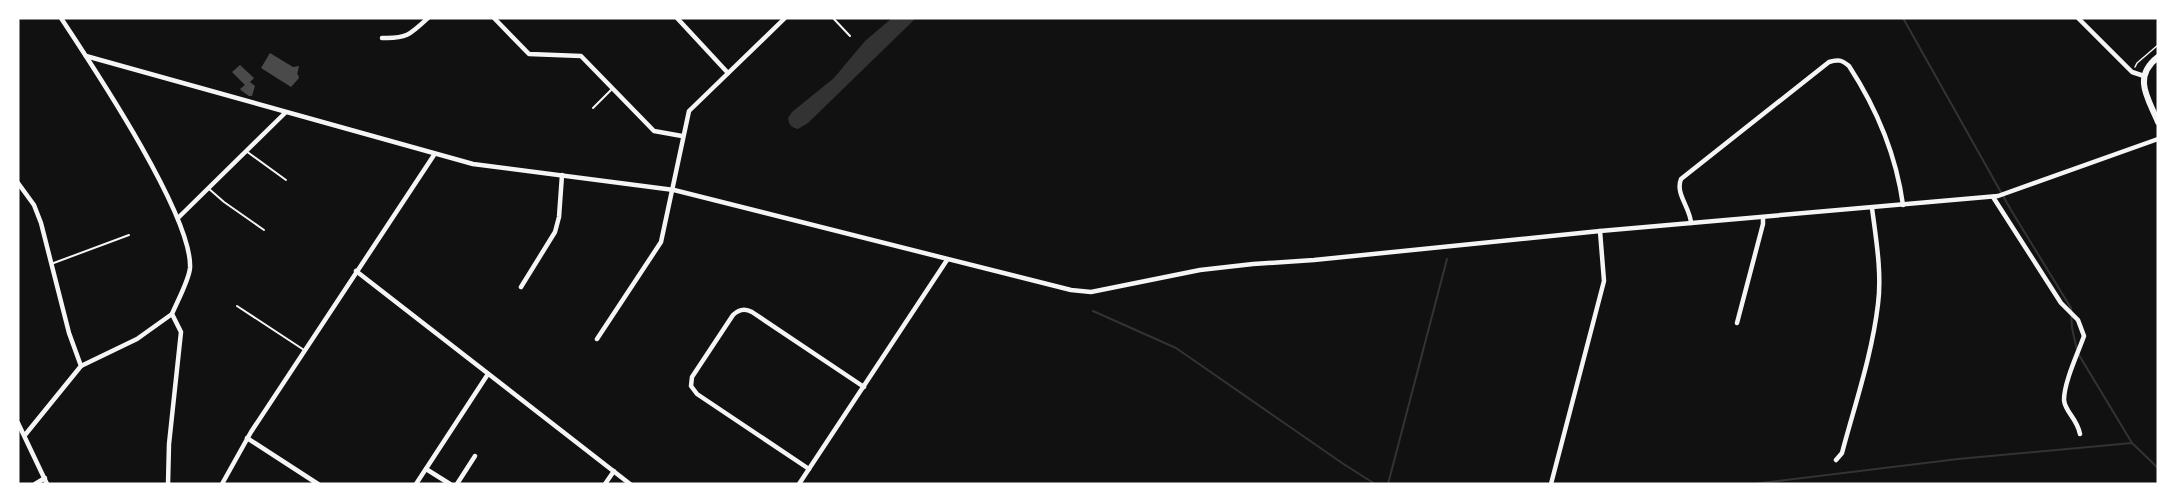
<svg xmlns="http://www.w3.org/2000/svg" width="2176" height="502" font-family="Bitter,serif">
	<style>
		.water { fill: #333 }
		.lines { fill: none; stroke-linecap: round; stroke-linejoin: round }
		.stream { stroke: #333; stroke-width: 2 }
		.building { fill: #4a4a4a }
		.path { stroke: #f5f5f5; stroke-width: 1.5 }
		.service { stroke: #f5f5f5; stroke-width: 2 }
		.minor { stroke: #f5f5f5; stroke-width: 4.5 }
		.tertiary { stroke: #f5f5f5; stroke-width: 6 }
	</style>
	<rect width="100%" height="100%" fill="#111"/>
	<path class="water" d="M892,18H916L808,123L798,129C791,127 789,125 788,118L792,112L834,78L865,41Z"/>
	<g class="lines">
		<g class="stream">
			<path d="M1903,18L2011,210L2071,308L2072,328L2077,350"/>
			<path d="M1093,311L1176,348L1342,463L1375,484"/>
			<path d="M2079,355L2132,443L2158,468"/>
			<path d="M1388,484L1447,259"/>
			<path d="M1753,484L1958,459L2132,443"/>
		</g>
	</g>
	<g class="building">
		<path d="M270,53L293,67L299,66L297,75L298,74L299,78L291,87L261,68Z"/>
		<path d="M240,65L254,78L250,82L255,86L252,96H249L242,91L240,89L245,85L232,72Z"/>
	</g>
	<g class="lines">
		<path class="path" d="M2135,67L2137,63L2158,45"/>
		<g class="service">
			<path d="M833,18L850,36"/>
			<path d="M593,108L613,88"/>
			<path d="M246,151L286,180"/>
			<path d="M208,188L224,202L264,230"/>
			<path d="M51,264L129,235"/>
			<path d="M237,306L304,350"/>
		</g>
		<g class="minor">
			<path d="M61,18C92,65 193,216 190,268C189,280 177,302 172,314L181,332L169,444L168,484"/>
			<path d="M494,18L529,54L581,56L654,131L682,136"/>
			<path d="M677,18L728,73"/>
			<path d="M2078,18L2132,72L2144,76"/>
			<path d="M382,38C406,39 410,35 428,18"/>
			<path d="M86,56L473,164L674,190L1071,290L1091,292L1200,270L1253,264L1314,260L1600,231L1998,196L2158,139"/>
			<path d="M18,183L34,205L41,223L69,333L81,366L25,435"/>
			<path d="M1993,197L2061,303L2078,320L2084,336C2078,353 2064,382 2064,400C2065,412 2077,418 2080,434"/>
			<path d="M178,218L285,113"/>
			<path d="M1691,223C1690,207 1675,194 1681,179L1829,62C1838,59 1842,60 1849,66C1877,109 1896,154 1903,205"/>
			<path d="M356,271L630,484"/>
			<path d="M521,287L555,232L559,217L562,175"/>
			<path d="M1737,323L1763,224V217"/>
			<path d="M597,339L661,242L689,111L785,18"/>
			<path d="M81,366L137,339L172,314"/>
			<path d="M18,423L47,484"/>
			<path d="M247,438L318,484"/>
			<path d="M1836,460L1842,453C1855,404 1872,355 1878,304C1882,273 1876,239 1872,208"/>
			<path d="M426,469L450,484"/>
			<path d="M809,469L697,394L691,386L692,377L733,315C739,309 745,308 752,312L864,387"/>
			<path d="M35,484L45,478"/>
			<path d="M222,484L251,432L434,155"/>
			<path d="M416,484L488,374"/>
			<path d="M457,484L475,456"/>
			<path d="M605,484L614,471"/>
			<path d="M799,484L947,260"/>
			<path d="M1551,484L1604,281L1600,231"/>
		</g>
		<path class="tertiary" d="M2158,57C2132,77 2148,98 2158,122"/>
	</g>
	<rect width="2176" height="502" fill="none" stroke="#ffffff" stroke-width="39"/>
</svg>
